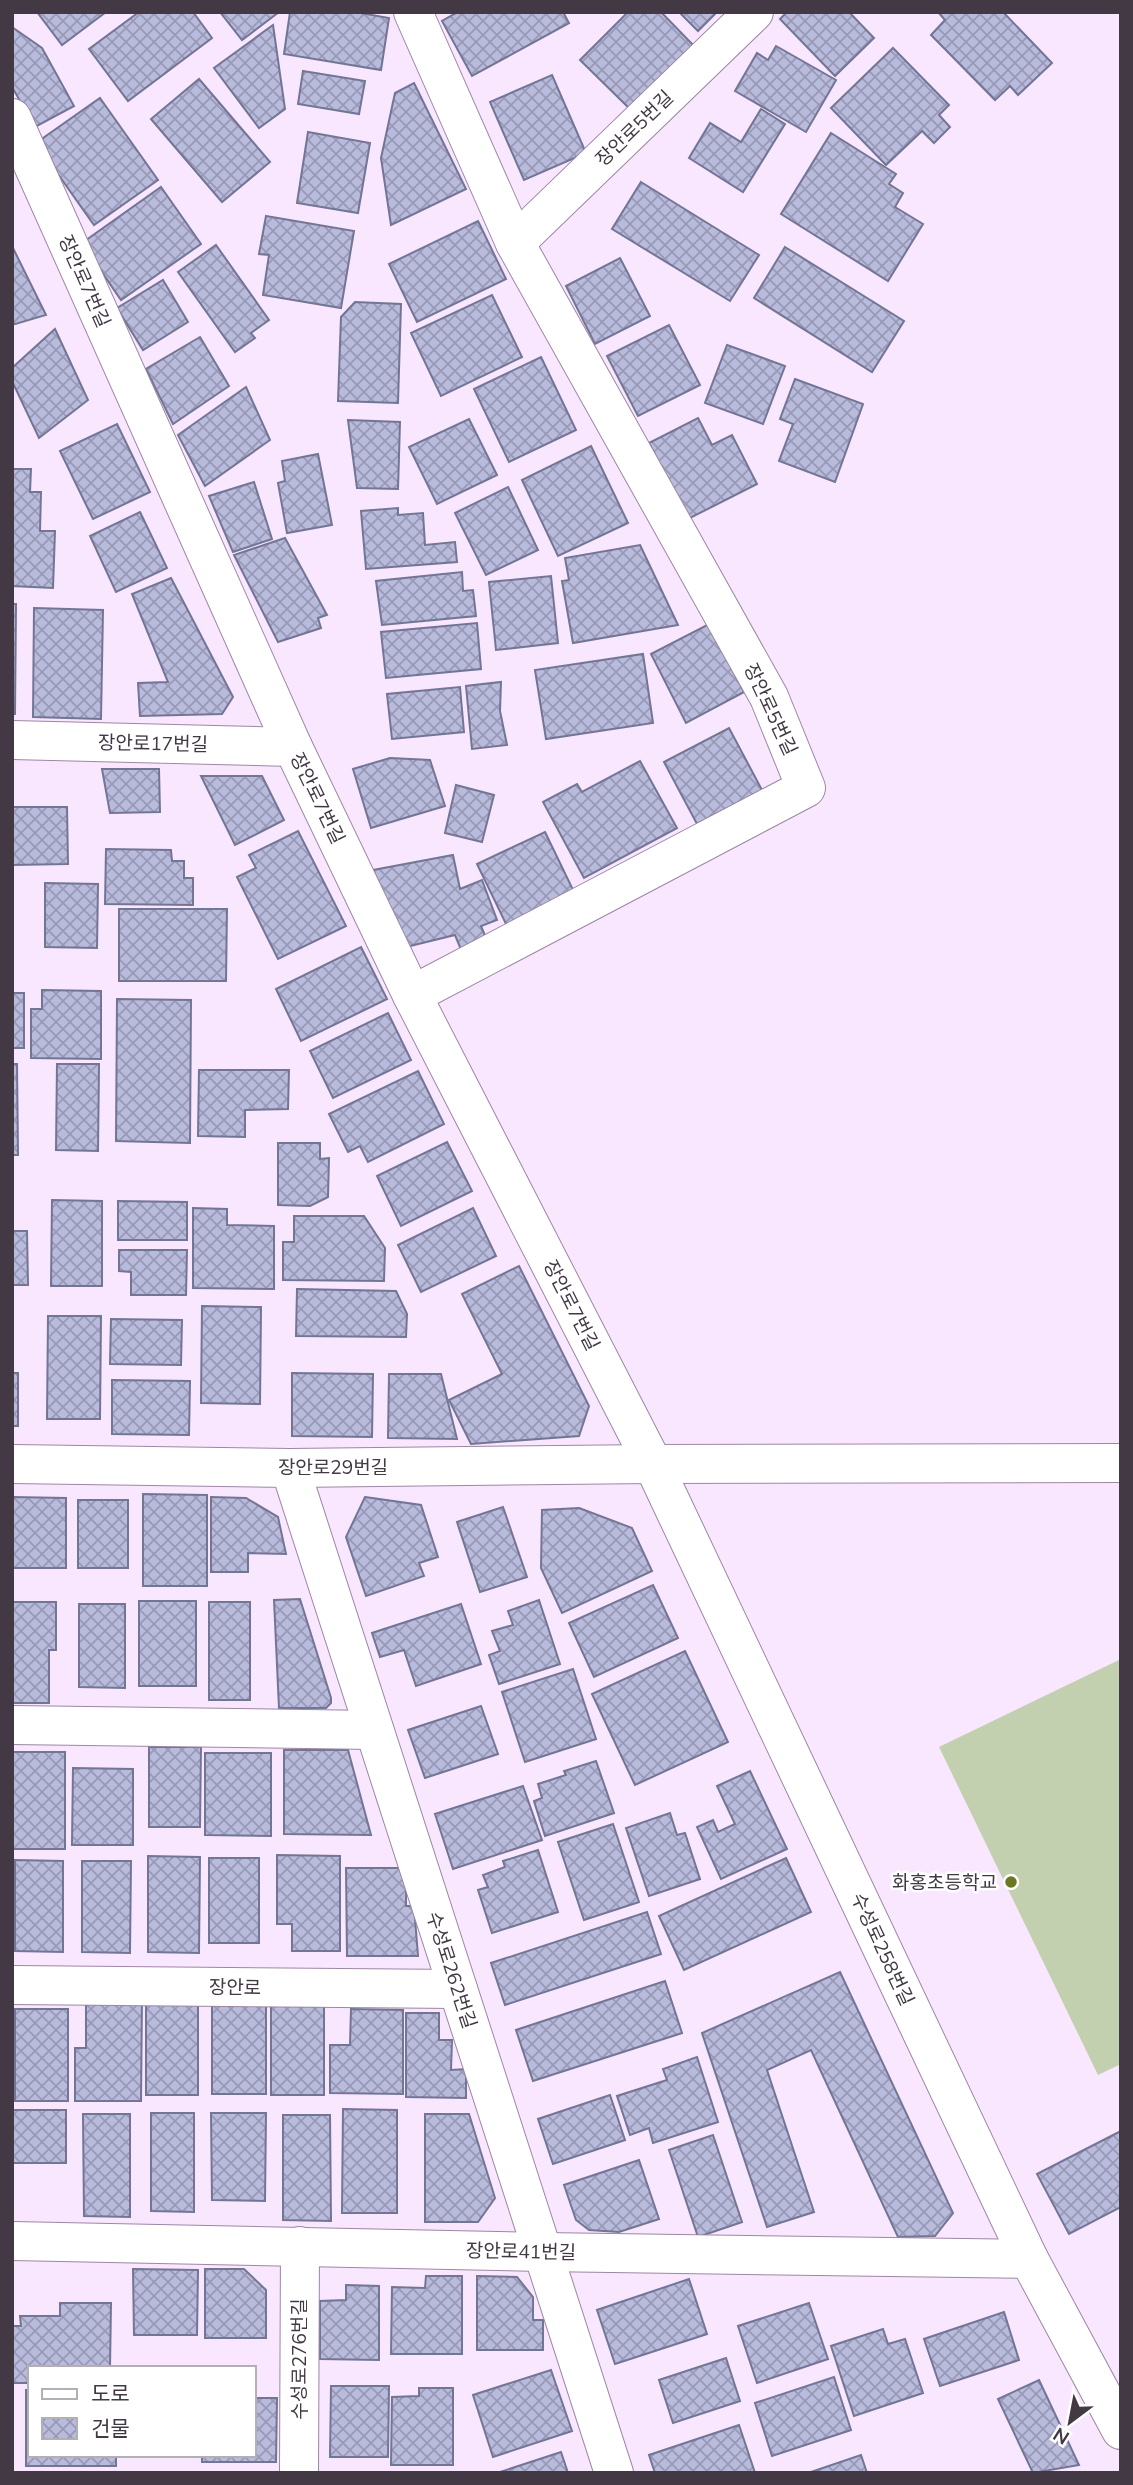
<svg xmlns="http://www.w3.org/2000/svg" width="1133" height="2485" font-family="Mulish,'Noto Sans KR',sans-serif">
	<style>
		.pitch { fill: #c2d0b0 }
		.building { fill: url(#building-cross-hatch); stroke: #737595; stroke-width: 2 }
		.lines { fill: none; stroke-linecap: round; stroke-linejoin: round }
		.minor-casing { stroke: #9d87a3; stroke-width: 40 }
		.minor { stroke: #fff; stroke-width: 38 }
		.poi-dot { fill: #6c7723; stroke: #fff; stroke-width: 2.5 }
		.labels { text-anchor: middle; stroke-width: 5; stroke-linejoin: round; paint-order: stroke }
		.street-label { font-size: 19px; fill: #423945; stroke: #fff }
		.poi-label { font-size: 19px; fill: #423945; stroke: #fff; text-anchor: end }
	</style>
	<defs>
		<pattern id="building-cross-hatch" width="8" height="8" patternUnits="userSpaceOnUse" patternTransform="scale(1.75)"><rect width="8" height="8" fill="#b9bbdd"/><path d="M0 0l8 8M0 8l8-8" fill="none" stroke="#9899b5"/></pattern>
	</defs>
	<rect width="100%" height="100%" fill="#f9e6ff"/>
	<path class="pitch" d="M1121,1659V2064L1098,2075L939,1747Z"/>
	<g class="building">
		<path d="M37,12H106L62,45Z"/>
		<path d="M139,12H193L212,38L128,101L89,49Z"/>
		<path d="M220,12H279L242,40Z"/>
		<path d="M290,12H355L389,18L381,70L284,54Z"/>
		<path d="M458,12H563L569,23L472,76L442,21Z"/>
		<path d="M628,12H661L696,48L633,112L580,60Z"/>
		<path d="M679,12H717L698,31Z"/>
		<path d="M787,12H849L874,38L835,76L780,19Z"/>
		<path d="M938,12H1003L1052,63L1018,95L1010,86L995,100L931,35L945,20Z"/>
		<path d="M273,25L285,109L259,128L214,68Z"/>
		<path d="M12,27L42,48L74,106L35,127L12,87Z"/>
		<path d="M776,46L836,80L806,132L735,91L757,53L768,60Z"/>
		<path d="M893,48L949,105L939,115L950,127L934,143L922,131L886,165L831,108Z"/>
		<path d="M303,71L365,81L359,114L298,104Z"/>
		<path d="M552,75L586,153L524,180L490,102Z"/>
		<path d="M199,79L270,162L222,202L151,119Z"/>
		<path d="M414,83L466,189L391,225L381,158L395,93Z"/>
		<path d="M100,98L158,180L94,225L36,143Z"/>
		<path d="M761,109L785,124L743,192L689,158L710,123L741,142Z"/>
		<path d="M308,132L370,143L358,213L297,203Z"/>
		<path d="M831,133L896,174L889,184L903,193L895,207L923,224L888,281L781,214Z"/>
		<path d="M641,182L759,255L730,301L612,229Z"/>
		<path d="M161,187L201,244L121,300L82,243Z"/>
		<path d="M266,216L354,231L341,308L263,295L269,255L259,254Z"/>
		<path d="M478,221L506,279L417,322L389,264Z"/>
		<path d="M216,245L269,320L251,333L255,338L235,352L178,272Z"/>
		<path d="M12,246L46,315L12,325Z"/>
		<path d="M785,247L904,321L872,372L754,298Z"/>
		<path d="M620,258L650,316L595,344L566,286Z"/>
		<path d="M163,280L188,322L143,350L117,308Z"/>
		<path d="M492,295L522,357L441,396L411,333Z"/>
		<path d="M355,302L401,304L398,403L338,401L341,317Z"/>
		<path d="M669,325L700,385L638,416L607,356Z"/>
		<path d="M55,329L88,400L39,438L12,381V368Z"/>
		<path d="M200,337L229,386L173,424L146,369Z"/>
		<path d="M727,345L785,366L763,424L705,403Z"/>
		<path d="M541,357L576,430L509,462L474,389Z"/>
		<path d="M795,379L863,404L835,482L779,461L793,424L780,419Z"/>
		<path d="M246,387L270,440L205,486L178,435Z"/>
		<path d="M698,418L712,445L732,435L757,484L688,519L649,443Z"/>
		<path d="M469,419L497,475L437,504L409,447Z"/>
		<path d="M348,420L400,422L398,489L357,488Z"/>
		<path d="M117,424L150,492L93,519L60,451Z"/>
		<path d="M591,446L628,523L558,556L522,480Z"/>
		<path d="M318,454L332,525L287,533L278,483L285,481L282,461Z"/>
		<path d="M12,469H31L30,492H41L40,531H55L53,588L12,586Z"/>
		<path d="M254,482L272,539L233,552L209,496Z"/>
		<path d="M508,487L538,550L486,575L455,513Z"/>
		<path d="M398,508V515L423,513L425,545L455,542L457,562L366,569L361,511Z"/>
		<path d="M140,512L167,568L116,592L90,536Z"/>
		<path d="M285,538L327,615L318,618L321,628L278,642L234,555Z"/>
		<path d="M640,545L678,625L573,643L562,581L569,580L565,558Z"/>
		<path d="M462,572L463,591L473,590L476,616L382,625L376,581Z"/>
		<path d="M551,576L558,643L496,650L489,582Z"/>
		<path d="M171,578L233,697L222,714L140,716L138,683L168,682L132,594Z"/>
		<path d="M12,604H16L15,714H12Z"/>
		<path d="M34,608L103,610L101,719L33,717Z"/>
		<path d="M477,623L481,669L386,678L381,632Z"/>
		<path d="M709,624L744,692L686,723L651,654Z"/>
		<path d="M643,654L653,723L546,739L535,670Z"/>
		<path d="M501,682L500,711L507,745L472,749L466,686Z"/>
		<path d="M460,687L464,732L392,739L387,694Z"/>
		<path d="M729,728L762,790L697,824L664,762Z"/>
		<path d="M390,758L430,760L445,806L371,828L353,769Z"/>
		<path d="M640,761L677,828L584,878L543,802L577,784L582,792Z"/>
		<path d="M102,769H159L160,812L110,813Z"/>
		<path d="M201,776H262L284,820L235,845Z"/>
		<path d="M456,785L494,795L482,842L445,833Z"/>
		<path d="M12,807H67L68,864L12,865Z"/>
		<path d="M298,831L346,926L278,959L237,877L256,868L249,855Z"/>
		<path d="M545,832L575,894L507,926L477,864Z"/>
		<path d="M106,849L171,850L172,861H184V878H193V905L105,904Z"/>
		<path d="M453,855L460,889L482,880L497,920L481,926L488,943L462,952L455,935L406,947L373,870Z"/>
		<path d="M45,883L98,884L97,948L45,947Z"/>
		<path d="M119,909H227L226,981H119Z"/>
		<path d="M361,947L387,999L301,1041L276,989Z"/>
		<path d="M42,990L101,991V1059L31,1058V1009H42Z"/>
		<rect x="12" y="993" width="12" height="55"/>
		<path d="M117,999L191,1000L190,1143L116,1141Z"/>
		<path d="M388,1013L411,1060L333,1098L310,1051Z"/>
		<path d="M12,1064H17L18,1155H12Z"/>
		<path d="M57,1064H99L98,1151L56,1150Z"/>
		<path d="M199,1070H289L288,1109L245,1110V1137L198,1136Z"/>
		<path d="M418,1071L444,1124L368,1162L360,1146L348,1152L329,1114Z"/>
		<path d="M447,1142L472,1191L401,1226L377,1176Z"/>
		<path d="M278,1143H320V1159L329,1158L328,1197L310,1206L278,1205Z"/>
		<path d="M52,1200L102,1201V1286H51Z"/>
		<path d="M118,1201L187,1202V1240H118Z"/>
		<path d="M193,1208L227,1209V1225L274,1226V1289L193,1288Z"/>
		<path d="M473,1208L496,1256L421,1292L398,1245Z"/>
		<path d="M294,1216H364L385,1248L384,1281L283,1280V1242H294Z"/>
		<path d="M12,1231H27L28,1285H12Z"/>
		<path d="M119,1250H187L186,1295H131V1272L119,1271Z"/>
		<path d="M519,1266L589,1406L579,1436L471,1444L449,1400L502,1374L462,1294Z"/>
		<path d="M297,1289L396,1291L407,1314L406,1337L296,1336Z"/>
		<path d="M202,1306L261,1307L260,1404L201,1403Z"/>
		<path d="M48,1316H101L100,1419H47Z"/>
		<path d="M111,1319L182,1320L181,1365L110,1364Z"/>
		<rect x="12" y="1373" width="6" height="53"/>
		<path d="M292,1373L373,1374L372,1437L292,1436Z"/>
		<path d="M389,1374H441L457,1439L388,1438Z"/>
		<path d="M112,1380L190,1381L189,1435L112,1434Z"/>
		<path d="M143,1494L207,1495V1586H143Z"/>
		<path d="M12,1497L66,1498V1568H12Z"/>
		<path d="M211,1497L246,1498L278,1517L286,1554L248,1553V1572H211Z"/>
		<path d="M365,1497L421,1505L438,1557L419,1563L424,1576L366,1596L346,1537Z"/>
		<rect x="78" y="1500" width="50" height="68"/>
		<path d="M503,1507L527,1577L480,1592L457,1522Z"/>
		<path d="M579,1508L632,1528L652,1571L562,1613L541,1568L542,1510Z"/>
		<path d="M653,1585L678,1638L594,1677L569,1623Z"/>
		<path d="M300,1599L331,1698V1703L326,1708H279L274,1600Z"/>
		<path d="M539,1600L560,1664L499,1684L489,1655L500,1651L492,1631L513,1625L508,1611Z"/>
		<rect x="139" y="1601" width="57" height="85"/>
		<path d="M12,1602H56V1650H49V1703H12Z"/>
		<rect x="209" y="1602" width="41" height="98"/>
		<path d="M79,1604H125V1688L79,1687Z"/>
		<path d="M461,1604L481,1664L416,1686L404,1650L380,1657L372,1633Z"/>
		<path d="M685,1651L728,1742L635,1785L592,1694Z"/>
		<path d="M573,1669L596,1739L525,1762L502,1692Z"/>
		<path d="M481,1706L498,1754L425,1778L408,1730Z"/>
		<path d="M149,1747H201L200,1827H149Z"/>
		<path d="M284,1750H348L371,1835L284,1834Z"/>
		<rect x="12" y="1752" width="53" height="97"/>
		<path d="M205,1753H271V1836L205,1835Z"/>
		<path d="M596,1761L614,1813L545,1836L534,1801L542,1798L538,1784L566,1775L564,1771Z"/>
		<path d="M73,1768L133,1769V1845H72Z"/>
		<path d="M750,1771L787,1849L721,1879L697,1827L713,1820L718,1832L735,1824L717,1786Z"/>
		<path d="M523,1786L542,1840L453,1869L435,1814Z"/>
		<path d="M670,1813L677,1835L685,1833L700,1879L649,1896L626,1828Z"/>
		<path d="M613,1824L639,1902L584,1920L558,1842Z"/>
		<path d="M538,1850L558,1912L492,1933L478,1890L488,1887L483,1875L505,1867L503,1861Z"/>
		<path d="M277,1855L340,1856V1951H292V1924H277Z"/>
		<path d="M148,1856L200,1857L199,1953L148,1952Z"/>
		<rect x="209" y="1858" width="50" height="85"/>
		<path d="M786,1858L811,1912L684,1970L659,1916Z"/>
		<path d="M15,1860L63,1861V1952L15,1951Z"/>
		<path d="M82,1861H131L130,1953L82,1952Z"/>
		<path d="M346,1868H406V1906H414L418,1956H347Z"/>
		<path d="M647,1912L661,1954L505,2005L491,1963Z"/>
		<path d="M840,1972L953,2213L935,2236L898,2237L811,2050L767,2070L814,2212L767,2227L702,2033Z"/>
		<path d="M665,1981L682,2033L533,2081L516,2030Z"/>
		<path d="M86,1998L142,1999L141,2101H75V2048H86Z"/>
		<path d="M212,2002L266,2003V2094H212Z"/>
		<path d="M271,2002L324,2003V2095H271Z"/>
		<rect x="146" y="2005" width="52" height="90"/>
		<rect x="15" y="2009" width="53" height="92"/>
		<path d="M351,2009L403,2010V2094L330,2093V2045H350Z"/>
		<path d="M406,2013H439V2040H452L451,2070L466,2069V2098L406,2097Z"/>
		<path d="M697,2057L718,2122L653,2143L649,2128L630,2135L617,2096L667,2080L663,2069Z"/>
		<path d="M610,2095L625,2140L553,2164L538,2119Z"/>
		<path d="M343,2109L397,2110V2213H342Z"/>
		<rect x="12" y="2110" width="54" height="53"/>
		<path d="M151,2113H194V2212L151,2211Z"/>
		<path d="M211,2113H266L265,2201L212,2200Z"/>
		<path d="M83,2114H130V2217L84,2216Z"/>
		<path d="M425,2114H469L495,2198L478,2222H425Z"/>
		<path d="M283,2115H330L331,2221L283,2220Z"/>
		<path d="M1121,2131V2207L1069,2234L1037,2174Z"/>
		<path d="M713,2135L742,2222L698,2237L669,2150Z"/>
		<path d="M639,2160L659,2219L619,2232L589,2230L576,2220L564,2185Z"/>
		<path d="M133,2269L198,2270L197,2335H134Z"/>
		<path d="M205,2269H244L266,2290V2338H205Z"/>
		<path d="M426,2276H462V2354H391L392,2287L425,2288Z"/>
		<path d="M477,2276L517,2277L533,2297V2320H543V2350H477Z"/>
		<path d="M689,2279L707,2334L615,2364L597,2310Z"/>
		<path d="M346,2285L379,2286V2360L320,2359V2301L346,2300Z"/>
		<path d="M60,2303H111L110,2368H30V2383H12V2326H21L20,2316H60Z"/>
		<path d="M809,2303L828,2359L757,2383L738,2326Z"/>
		<path d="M1004,2312L1019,2360L940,2386L924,2339Z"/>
		<path d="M883,2329L888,2344L905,2339L923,2393L854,2416L831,2346Z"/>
		<path d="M726,2358L740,2401L673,2423L659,2380Z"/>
		<path d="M551,2370L572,2431L493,2457L473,2395Z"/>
		<path d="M834,2377L851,2430L772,2456L755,2403Z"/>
		<path d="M1039,2380L1079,2465L1033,2473L998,2399Z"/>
		<path d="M331,2386H389L388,2457H330Z"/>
		<path d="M419,2388H453V2465H391L392,2397L419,2396Z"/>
		<path d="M26,2390H30V2455H116V2466H26Z"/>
		<path d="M254,2398H277L276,2462H202V2455H254Z"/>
		<path d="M739,2425L755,2473H655L649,2455Z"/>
		<path d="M561,2452L568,2473H497Z"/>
		<path d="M861,2455L867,2473H808Z"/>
	</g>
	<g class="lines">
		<g class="minor-casing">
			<g id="minor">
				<path d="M12,118L293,747L412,995L653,1464L1029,2259L1121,2430"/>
				<path d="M515,243L754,12"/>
				<path d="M12,740L293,747"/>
				<path d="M412,995L806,788L769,697L515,243L413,12"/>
				<path d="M12,1464L290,1468L653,1464L1121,1463"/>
				<path d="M290,1468L614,2473"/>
				<path d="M12,1725L374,1730"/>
				<path d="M12,1985L458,1989"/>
				<path d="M12,2241L543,2252L1029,2259"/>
				<path d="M299,2473L300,2246"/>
			</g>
		</g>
		<use href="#minor" class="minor"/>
	</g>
	<circle class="poi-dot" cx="1011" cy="1882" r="7"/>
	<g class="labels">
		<g class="street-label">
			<text transform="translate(634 128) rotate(-44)" y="7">장안로5번길</text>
			<text transform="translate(85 281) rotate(66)" y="7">장안로7번길</text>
			<text transform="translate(771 709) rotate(65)" y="7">장안로5번길</text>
			<text transform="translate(153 743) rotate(1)" y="7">장안로17번길</text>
			<text transform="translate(318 798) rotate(64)" y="7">장안로7번길</text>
			<text transform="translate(572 1305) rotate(63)" y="7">장안로7번길</text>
			<text x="333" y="1474">장안로29번길</text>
			<text transform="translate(883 1949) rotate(65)" y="7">수성로258번길</text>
			<text transform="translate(452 1970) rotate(72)" y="7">수성로262번길</text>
			<text transform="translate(235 1987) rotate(1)" y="7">장안로</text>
			<text transform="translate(521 2251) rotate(1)" y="7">장안로41번길</text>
			<text transform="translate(299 2359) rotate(-90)" y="7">수성로276번길</text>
		</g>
		<g class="poi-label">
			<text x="997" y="1889">화홍초등학교</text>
		</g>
	</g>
	<rect width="1133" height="2485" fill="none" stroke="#423945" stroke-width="28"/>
	<rect x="28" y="2366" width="228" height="91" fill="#ffffff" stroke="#b3b0b5" stroke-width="2"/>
	<rect x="42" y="2389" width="35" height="10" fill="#ffffff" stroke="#b3b0b5" stroke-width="2"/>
	<text x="91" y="2401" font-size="21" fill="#423945">도로</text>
	<rect x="42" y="2418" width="35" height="21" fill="url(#building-cross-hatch)" stroke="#b3b0b5" stroke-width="2"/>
	<text x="91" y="2436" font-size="21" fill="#423945">건물</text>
	<g transform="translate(1070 2422) rotate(212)" stroke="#ffffff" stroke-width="5" paint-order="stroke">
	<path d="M0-5L12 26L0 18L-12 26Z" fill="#423945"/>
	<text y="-10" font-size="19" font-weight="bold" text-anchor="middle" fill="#423945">N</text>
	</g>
</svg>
